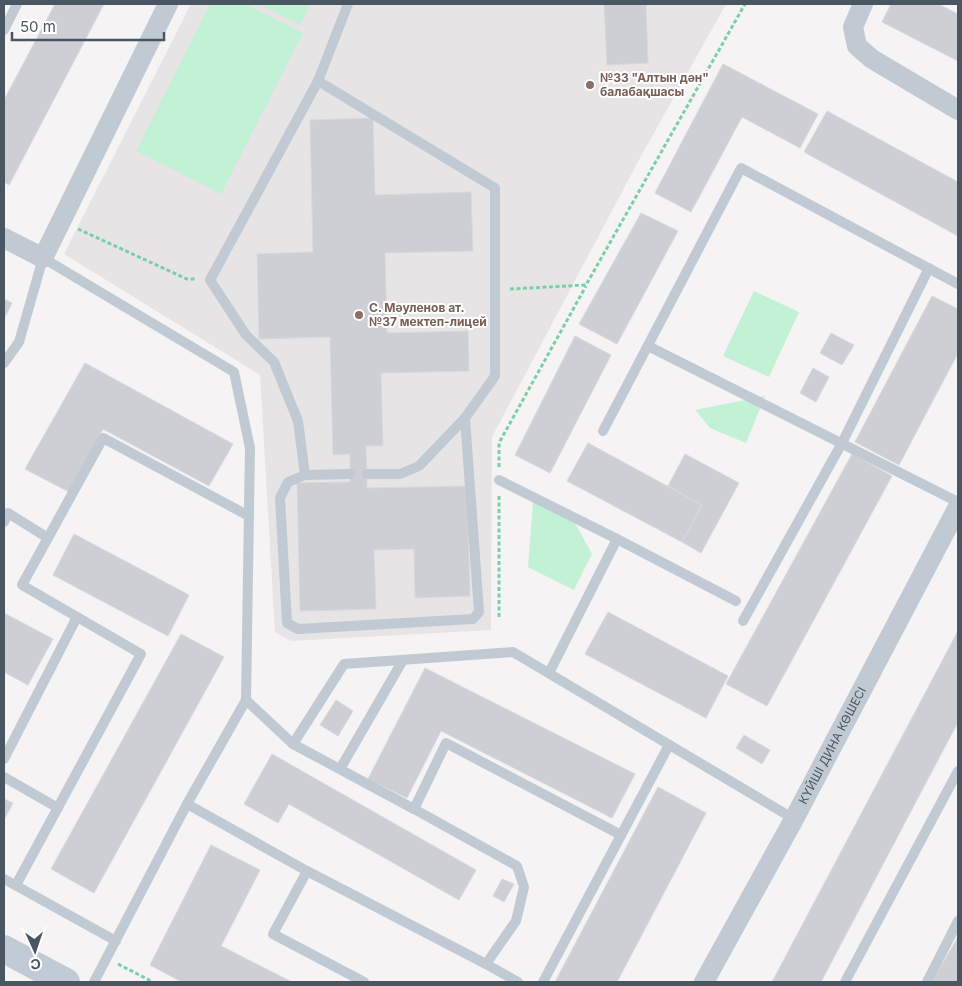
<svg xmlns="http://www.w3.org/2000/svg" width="962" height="986" font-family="Inter,sans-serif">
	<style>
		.education { fill: #e6e4e5 }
		.green { fill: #c3f1d5 }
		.building { fill: #cdcfd5; stroke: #d7d9de }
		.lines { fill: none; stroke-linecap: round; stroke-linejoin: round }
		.path { stroke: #7ad0a6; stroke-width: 3; stroke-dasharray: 4 2.5; stroke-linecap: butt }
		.lane { stroke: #c1cad2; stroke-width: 10 }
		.street { stroke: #c1cad2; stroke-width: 20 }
		.secondary { stroke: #c1cbd6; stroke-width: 28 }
		.education-dot { fill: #8d6e63; stroke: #fff; stroke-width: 2 }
		.labels { text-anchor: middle; stroke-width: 4; stroke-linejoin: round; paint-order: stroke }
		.education-label { font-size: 12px; font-weight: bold; fill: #785e54; stroke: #fff; text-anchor: start }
		.street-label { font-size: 12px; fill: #4a5661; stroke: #fff }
	</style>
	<rect width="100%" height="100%" fill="#f5f3f3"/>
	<path class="education" d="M191,4H726L640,158L492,437L491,630L291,641L275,632L260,375L64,254Z"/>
	<g class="green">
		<path d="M210,4H245L303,33L221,194L136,151Z"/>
		<path d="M258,4H311L300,25Z"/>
		<path d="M754,291L799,312L769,377L723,356Z"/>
		<path d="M765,396L746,443L710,428L695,410Z"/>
		<path d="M533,502L575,523L592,554L574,590L528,567Z"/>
	</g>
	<g class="building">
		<path d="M55,4H104L9,185L4,182V100Z"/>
		<path d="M604,4H646L648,63L607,65Z"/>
		<path d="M891,4H938L958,14V61L882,22Z"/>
		<path d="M723,64L818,114L800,148L742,117L691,212L655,193Z"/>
		<path d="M827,111L958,182V236L804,152Z"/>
		<path d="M373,118L375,195L471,192L473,251L385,253L387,333L468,331L469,371L381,373L383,446H366L367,488L467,486L470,596L415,598L414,549L374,550L376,609L300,611L297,483L350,482V454L333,455L330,337L259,339L257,254L313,252L310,120Z"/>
		<path d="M641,213L678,231L617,344L579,324Z"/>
		<path d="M932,296L958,309V353L899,465L855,442Z"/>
		<path d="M4,299L12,303L4,319Z"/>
		<path d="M831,333L854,345L842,365L820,353Z"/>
		<path d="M575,336L611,355L550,473L515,455Z"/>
		<path d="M85,363L233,444L209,486L103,429L69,492L25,469Z"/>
		<path d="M813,368L829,377L816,402L800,393Z"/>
		<path d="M588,443L702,505L682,542L567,481Z"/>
		<path d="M685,454L739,483L701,553L682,542L702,505L668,486Z"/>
		<path d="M852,454L892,476L767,706L726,684Z"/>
		<path d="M74,534L189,595L168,636L53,575Z"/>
		<path d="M608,612L728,676L706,718L585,654Z"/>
		<path d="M4,613L53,639L28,685L4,672Z"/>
		<path d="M958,631V722L821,982H772Z"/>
		<path d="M181,634L224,657L94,893L51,869Z"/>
		<path d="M425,668L635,774L612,818L441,731L407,798L368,779Z"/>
		<path d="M336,700L353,711L338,736L320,725Z"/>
		<path d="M744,735L770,750L762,764L736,748Z"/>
		<path d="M272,754L476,870L459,900L289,804L278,823L244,804Z"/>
		<path d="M658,787L706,813L617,982H555Z"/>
		<path d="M4,799L13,803L4,820Z"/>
		<path d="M211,845L260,870L221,946L292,982H182L150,965Z"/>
		<path d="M502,879L514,884L504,902L493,896Z"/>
		<path d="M958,937V982H932Z"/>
	</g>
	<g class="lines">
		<g class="path">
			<path d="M78,229L187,279H195"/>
			<path d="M510,289L586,285L745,4"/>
			<path d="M499,467V443L586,286"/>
			<path d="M499,496V618"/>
			<path d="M118,964L153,982"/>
		</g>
		<g class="lane">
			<path d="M4,30L17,4"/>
			<path d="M318,81L495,188V376L465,418L479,612L473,619L298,629L287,623L280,498L288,482L305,475L350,474"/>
			<path d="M648,346L958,502"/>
			<path d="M4,363L19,342L43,258L234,372L250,448L246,700L187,804L94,982"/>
			<path d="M603,431L741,168L958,284"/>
			<path d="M367,474H400L419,466L465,418"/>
			<path d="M305,475L298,421L274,362L246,335L210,280L318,81L348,4"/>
			<path d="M499,480L617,539L736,601"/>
			<path d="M4,522L8,513L48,538"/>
			<path d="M743,621L842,443L929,268"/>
			<path d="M549,673L617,539"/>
			<path d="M246,700L293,744L344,664L513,652L794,819"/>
			<path d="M293,744L414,809L446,743L621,835"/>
			<path d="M4,759L77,617"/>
			<path d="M340,769L403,660"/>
			<path d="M4,777L58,808"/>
			<path d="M187,804L307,871L273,934L364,982"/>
			<path d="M414,809L517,866L524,887L516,921L486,964"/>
			<path d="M307,871L486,964L518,982"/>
			<path d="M4,879L116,941"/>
			<path d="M16,885L141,654L22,585L103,438L249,516"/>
			<path d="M543,982L669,745"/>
			<path d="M845,982L958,771"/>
			<path d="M927,982L958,921"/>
		</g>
		<g class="street">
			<path d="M863,4L853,27L857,46L872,59L958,110"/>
			<path d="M4,238L43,258L168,4"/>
			<path id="s1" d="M704,982L794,819L958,507"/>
		</g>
		<path class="secondary" d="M4,949L66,982"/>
	</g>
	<g class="education-dot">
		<circle cx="590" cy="85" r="5"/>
		<circle cx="359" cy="315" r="5"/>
	</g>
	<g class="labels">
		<g class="education-label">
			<text x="600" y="82">№33 "Алтын дән"<tspan x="600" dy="14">балабақшасы</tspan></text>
			<text x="369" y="312">С. Мәуленов ат.<tspan x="369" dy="14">№37 мектеп-лицей</tspan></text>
		</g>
		<g class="street-label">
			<text dy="4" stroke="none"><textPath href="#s1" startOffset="269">КҮЙШІ ДИНА КӨШЕСІ</textPath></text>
		</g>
	</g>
	<rect width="962" height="986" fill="none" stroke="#4a5661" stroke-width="10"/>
	<g transform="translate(35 951) rotate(177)" stroke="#ffffff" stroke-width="4" paint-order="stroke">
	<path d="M0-4L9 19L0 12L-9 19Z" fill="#4a5661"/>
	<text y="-8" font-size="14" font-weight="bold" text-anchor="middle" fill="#4a5661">С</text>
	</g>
	<path d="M12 32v8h152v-8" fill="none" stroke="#4a5661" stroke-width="2.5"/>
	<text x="20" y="32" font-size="15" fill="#4a5661" stroke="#ffffff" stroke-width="4" paint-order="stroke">50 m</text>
</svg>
